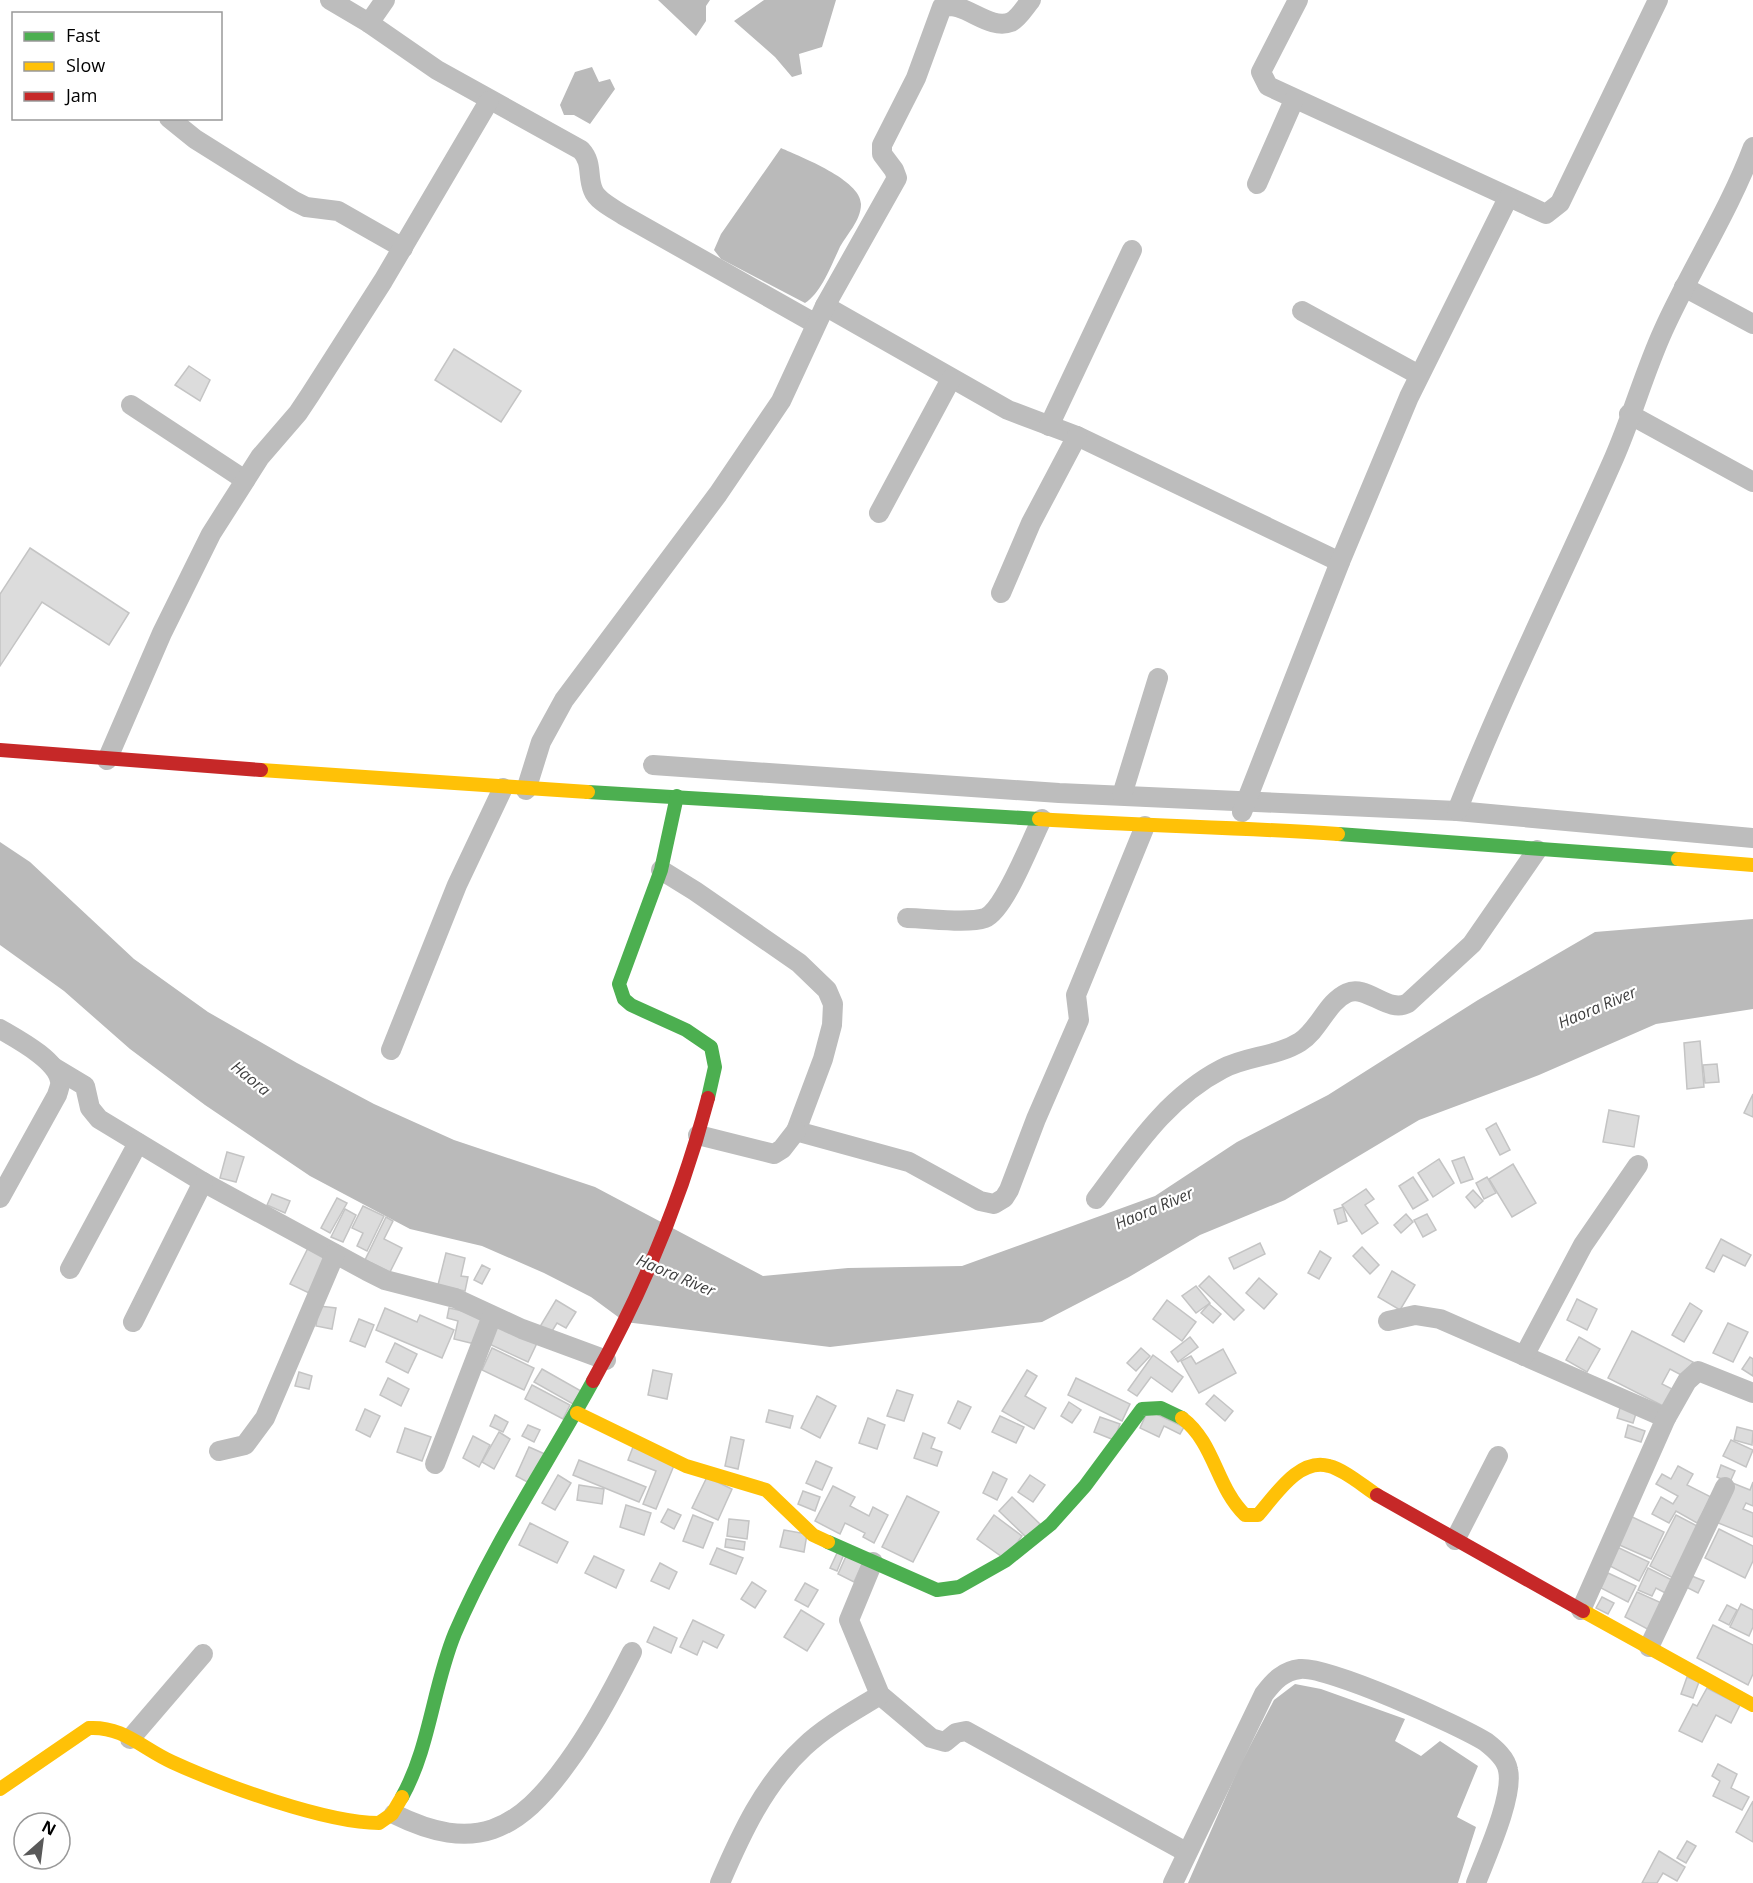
<svg xmlns="http://www.w3.org/2000/svg" width="1753" height="1883" font-family="'Open Sans',sans-serif">
	<style>
		.water { fill: #bababa }
		.building { fill: #dcdcdc; stroke: #c4c4c4; stroke-width: 1.5 }
		.lines { fill: none; stroke-linecap: round; stroke-linejoin: round }
		.street { stroke: #bdbdbd; stroke-width: 20 }
		.fast { stroke: #4caf50; stroke-width: 14 }
		.slow { stroke: #ffc107; stroke-width: 14 }
		.jam { stroke: #c62828; stroke-width: 14 }
		.labels { text-anchor: middle; stroke-width: 4.5; stroke-linejoin: round; paint-order: stroke }
		.water-label { font-size: 16px; font-style: italic; fill: #3e3e3e; stroke: #fff }
	</style>
	<rect width="100%" height="100%" fill="#fff"/>
	<g class="water">
		<path d="M658,0H710L706,6V21L696,36Z"/>
		<path d="M764,0H836L822,47L799,54L802,74L792,77L775,57L734,21Z"/>
		<path d="M592,67L599,82L610,79L615,89L590,124L574,115H564L560,105L575,72Z"/>
		<path d="M781,148C801,157 861,180 861,204C861,221 846,235 839,249C831,266 821,293 805,303L721,259L714,250L721,234Z"/>
		<path d="M0,842L30,862L134,959L208,1012L297,1063L374,1104L454,1140L595,1187L763,1276L848,1268L962,1266L1155,1196L1237,1142L1328,1095L1478,1000L1595,932L1753,919V1009L1656,1024L1539,1075L1419,1120L1285,1200L1200,1235L1129,1277L1042,1322L830,1347L625,1322L591,1297L544,1273L482,1246L410,1229L310,1176L205,1105L130,1049L64,991L0,945Z"/>
		<path d="M1295,1684L1321,1689L1405,1719L1395,1741L1421,1756L1440,1741L1478,1766L1457,1817L1476,1827L1458,1883H1188L1239,1767L1274,1700Z"/>
	</g>
	<g class="building">
		<path d="M454,349L521,391L501,422L435,380Z"/>
		<path d="M189,366L210,380L200,401L175,385Z"/>
		<path d="M30,548L129,613L109,645L42,602L0,666V594Z"/>
		<path d="M1700,1041L1704,1087L1687,1089L1684,1043Z"/>
		<path d="M1717,1064L1719,1082L1705,1083L1703,1065Z"/>
		<path d="M1753,1094V1117L1744,1113Z"/>
		<path d="M1609,1110L1639,1116L1634,1147L1603,1142Z"/>
		<path d="M1496,1123L1510,1150L1500,1155L1486,1129Z"/>
		<path d="M227,1152L244,1157L236,1182L220,1178Z"/>
		<path d="M1464,1157L1473,1179L1461,1183L1452,1161Z"/>
		<path d="M1439,1159L1454,1183L1433,1197L1418,1173Z"/>
		<path d="M1513,1164L1536,1203L1512,1217L1489,1179Z"/>
		<path d="M1413,1177L1428,1200L1413,1209L1399,1186Z"/>
		<path d="M1487,1177L1496,1193L1484,1199L1476,1183Z"/>
		<path d="M1366,1189L1374,1199L1365,1205L1378,1223L1362,1234L1342,1205Z"/>
		<path d="M1473,1190L1483,1201L1475,1208L1466,1197Z"/>
		<path d="M272,1194L290,1201L285,1213L267,1205Z"/>
		<path d="M337,1198L347,1203L330,1233L321,1228Z"/>
		<path d="M363,1206L384,1216L367,1251L357,1246L363,1233L352,1228Z"/>
		<path d="M1343,1207L1347,1221L1338,1224L1334,1210Z"/>
		<path d="M345,1209L356,1215L343,1242L331,1237Z"/>
		<path d="M1406,1214L1413,1222L1401,1233L1394,1225Z"/>
		<path d="M1427,1214L1436,1230L1423,1237L1414,1220Z"/>
		<path d="M386,1217L393,1221L384,1239L402,1248L390,1272L365,1260Z"/>
		<path d="M1721,1239L1751,1255L1745,1266L1723,1255L1714,1272L1706,1268Z"/>
		<path d="M1260,1243L1265,1254L1234,1269L1229,1258Z"/>
		<path d="M309,1246L327,1256L309,1293L290,1284Z"/>
		<path d="M1362,1247L1379,1265L1370,1274L1353,1256Z"/>
		<path d="M1320,1251L1331,1258L1319,1279L1308,1273Z"/>
		<path d="M446,1253L465,1258L461,1276L468,1277L465,1291L438,1285Z"/>
		<path d="M482,1265L490,1269L482,1284L474,1280Z"/>
		<path d="M1392,1271L1415,1285L1400,1310L1378,1297Z"/>
		<path d="M1209,1276L1244,1310L1234,1320L1199,1286Z"/>
		<path d="M1259,1278L1277,1294L1264,1309L1246,1293Z"/>
		<path d="M1196,1286L1210,1303L1196,1313L1182,1296Z"/>
		<path d="M1577,1299L1597,1309L1587,1330L1567,1320Z"/>
		<path d="M556,1300L576,1312L566,1328L557,1323L549,1336L538,1330Z"/>
		<path d="M1167,1300L1196,1322L1182,1341L1153,1319Z"/>
		<path d="M1690,1303L1702,1311L1684,1342L1672,1335Z"/>
		<path d="M1209,1304L1221,1314L1213,1323L1201,1313Z"/>
		<path d="M319,1306L336,1308L332,1329L316,1326Z"/>
		<path d="M385,1308L417,1322L420,1315L454,1330L442,1358L376,1330Z"/>
		<path d="M449,1308L486,1316L479,1345L454,1339L458,1321L447,1318Z"/>
		<path d="M359,1319L374,1325L365,1347L350,1341Z"/>
		<path d="M1728,1323L1748,1332L1733,1362L1713,1353Z"/>
		<path d="M496,1324L537,1343L528,1362L487,1343Z"/>
		<path d="M1632,1331L1693,1362L1685,1377L1670,1369L1662,1384L1678,1392L1669,1409L1608,1378Z"/>
		<path d="M1190,1337L1198,1347L1178,1362L1171,1352Z"/>
		<path d="M1579,1337L1600,1349L1587,1372L1566,1360Z"/>
		<path d="M395,1343L417,1354L408,1373L386,1362Z"/>
		<path d="M492,1348L534,1368L524,1390L482,1370Z"/>
		<path d="M1141,1348L1150,1356L1136,1371L1127,1363Z"/>
		<path d="M1223,1349L1236,1373L1199,1393L1181,1361L1191,1356L1196,1364Z"/>
		<path d="M1153,1355L1183,1377L1172,1392L1151,1377L1137,1396L1128,1390Z"/>
		<path d="M1750,1357L1753,1359V1376L1742,1369Z"/>
		<path d="M542,1369L581,1391L573,1404L534,1382Z"/>
		<path d="M653,1370L672,1374L667,1399L648,1395Z"/>
		<path d="M1027,1370L1037,1376L1025,1396L1046,1408L1034,1429L1002,1411Z"/>
		<path d="M299,1372L312,1376L309,1389L295,1386Z"/>
		<path d="M388,1378L409,1389L401,1406L380,1395Z"/>
		<path d="M1076,1378L1130,1404L1122,1421L1068,1395Z"/>
		<path d="M532,1385L570,1405L563,1419L525,1399Z"/>
		<path d="M897,1390L913,1395L904,1421L887,1416Z"/>
		<path d="M1214,1395L1233,1411L1225,1421L1206,1404Z"/>
		<path d="M817,1396L836,1406L820,1438L801,1428Z"/>
		<path d="M958,1401L971,1407L960,1429L948,1423Z"/>
		<path d="M1622,1401L1638,1407L1633,1423L1617,1418Z"/>
		<path d="M1069,1402L1081,1410L1072,1423L1061,1416Z"/>
		<path d="M365,1409L380,1416L370,1437L356,1430Z"/>
		<path d="M769,1410L793,1416L790,1428L766,1422Z"/>
		<path d="M1148,1410L1184,1427L1180,1434L1164,1426L1159,1437L1140,1428Z"/>
		<path d="M495,1415L508,1422L503,1432L490,1426Z"/>
		<path d="M1000,1416L1024,1427L1016,1443L992,1432Z"/>
		<path d="M1100,1417L1120,1424L1114,1440L1094,1432Z"/>
		<path d="M868,1418L885,1425L877,1449L859,1443Z"/>
		<path d="M528,1425L540,1430L534,1442L522,1436Z"/>
		<path d="M1628,1425L1645,1431L1641,1442L1625,1437Z"/>
		<path d="M1737,1427L1753,1431L1752,1445L1734,1440Z"/>
		<path d="M405,1428L431,1437L422,1461L397,1452Z"/>
		<path d="M499,1432L510,1439L494,1469L482,1462Z"/>
		<path d="M923,1433L935,1438L931,1448L942,1452L937,1466L914,1458Z"/>
		<path d="M473,1436L490,1445L479,1467L463,1458Z"/>
		<path d="M731,1437L744,1440L738,1469L725,1466Z"/>
		<path d="M1731,1440L1753,1450L1746,1467L1723,1456Z"/>
		<path d="M529,1447L547,1455L533,1485L516,1476Z"/>
		<path d="M633,1447L675,1463L656,1509L643,1504L656,1471L628,1460Z"/>
		<path d="M579,1460L646,1487L639,1502L573,1475Z"/>
		<path d="M816,1461L832,1468L822,1490L806,1483Z"/>
		<path d="M1721,1465L1735,1471L1730,1482L1750,1490L1753,1482V1506L1746,1503L1743,1509L1753,1513V1537L1716,1522L1731,1483L1717,1477Z"/>
		<path d="M1678,1466L1693,1474L1687,1485L1711,1497L1697,1523L1676,1511L1669,1523L1652,1514L1661,1497L1673,1504L1678,1496L1656,1484L1662,1474L1671,1479Z"/>
		<path d="M993,1472L1007,1479L997,1500L983,1493Z"/>
		<path d="M558,1475L571,1483L555,1510L542,1503Z"/>
		<path d="M1030,1475L1045,1485L1033,1502L1018,1492Z"/>
		<path d="M707,1477L732,1489L718,1520L692,1508Z"/>
		<path d="M579,1485L604,1489L602,1504L577,1500Z"/>
		<path d="M833,1486L855,1497L850,1506L869,1516L873,1507L888,1515L874,1543L863,1537L865,1533L845,1523L840,1534L815,1521Z"/>
		<path d="M803,1491L820,1497L815,1511L798,1504Z"/>
		<path d="M907,1496L939,1512L913,1562L882,1547Z"/>
		<path d="M1012,1497L1040,1524L1027,1538L999,1511Z"/>
		<path d="M626,1505L651,1513L644,1535L620,1527Z"/>
		<path d="M668,1509L681,1515L674,1529L661,1522Z"/>
		<path d="M693,1515L713,1523L703,1548L683,1541Z"/>
		<path d="M994,1515L1022,1536L1005,1559L977,1539Z"/>
		<path d="M1628,1515L1664,1532L1651,1559L1615,1543Z"/>
		<path d="M1676,1515L1701,1528L1677,1580L1650,1566Z"/>
		<path d="M729,1519L749,1521L747,1539L727,1536Z"/>
		<path d="M530,1523L568,1542L557,1563L519,1545Z"/>
		<path d="M1719,1529L1753,1546V1561L1745,1578L1705,1558Z"/>
		<path d="M784,1530L807,1534L804,1552L780,1547Z"/>
		<path d="M726,1539L745,1542L744,1550L725,1547Z"/>
		<path d="M1617,1547L1649,1562L1639,1581L1608,1565Z"/>
		<path d="M717,1548L743,1558L736,1574L710,1564Z"/>
		<path d="M838,1551L844,1554L837,1571L830,1568Z"/>
		<path d="M847,1554L863,1562L854,1582L838,1574Z"/>
		<path d="M594,1556L624,1570L616,1588L585,1573Z"/>
		<path d="M660,1563L677,1572L669,1589L651,1581Z"/>
		<path d="M1648,1568L1678,1583L1671,1596L1656,1588L1652,1596L1638,1590Z"/>
		<path d="M1608,1573L1636,1586L1628,1602L1601,1588Z"/>
		<path d="M1687,1574L1704,1581L1698,1593L1682,1585Z"/>
		<path d="M752,1582L766,1591L755,1608L741,1599Z"/>
		<path d="M805,1583L818,1590L808,1607L795,1600Z"/>
		<path d="M1637,1592L1666,1605L1653,1632L1625,1617Z"/>
		<path d="M1602,1597L1614,1603L1608,1614L1596,1608Z"/>
		<path d="M1741,1604L1753,1610V1627L1749,1636L1730,1627Z"/>
		<path d="M1727,1605L1737,1610L1729,1625L1719,1620Z"/>
		<path d="M801,1610L824,1624L807,1651L784,1637Z"/>
		<path d="M693,1620L724,1635L717,1648L703,1641L697,1655L680,1647Z"/>
		<path d="M1713,1625L1753,1645V1674L1748,1685L1697,1658Z"/>
		<path d="M654,1627L677,1638L671,1653L647,1642Z"/>
		<path d="M1687,1677L1699,1682L1693,1698L1681,1694Z"/>
		<path d="M1707,1688L1740,1705L1731,1723L1716,1715L1702,1742L1679,1731L1693,1704L1697,1706Z"/>
		<path d="M1718,1764L1737,1774L1731,1788L1749,1797L1742,1810L1713,1796L1720,1781L1712,1776Z"/>
		<path d="M1753,1801V1842L1736,1832Z"/>
		<path d="M1687,1841L1696,1846L1686,1863L1677,1858Z"/>
		<path d="M1659,1851L1685,1867L1677,1881L1663,1873L1657,1883H1642Z"/>
	</g>
	<g class="lines">
		<g class="street">
			<path d="M330,0L369,23L437,70L581,150C593,163 587,176 593,190C597,201 614,209 623,215L816,324"/>
			<path d="M1298,0L1261,72L1268,86L1546,214L1560,203L1658,0"/>
			<path d="M369,23L385,0"/>
			<path d="M169,118L195,139L294,201L306,207L338,211L403,248"/>
			<path d="M1257,184L1294,100"/>
			<path d="M1684,287L1753,324"/>
			<path d="M825,306L1008,410L1077,436L1340,562"/>
			<path d="M1302,311L1419,375"/>
			<path d="M131,405L245,480"/>
			<path d="M1629,414L1753,482"/>
			<path d="M1049,426L1132,250"/>
			<path d="M879,513L951,379"/>
			<path d="M1001,593L1031,523L1077,436"/>
			<path d="M107,760L162,633L211,534L260,457L298,413L310,395L383,281L489,101"/>
			<path d="M653,765L1059,793L1457,811L1753,838"/>
			<path d="M526,790L541,742L564,700L718,494L781,401L825,306L897,178L894,170L882,154V145L916,78L942,7C964,0 988,31 1011,22C1019,18 1025,7 1031,0"/>
			<path d="M1122,795L1158,678"/>
			<path d="M1457,811C1504,691 1562,576 1614,458C1632,417 1644,373 1663,331C1691,269 1729,211 1753,147"/>
			<path d="M1242,812L1340,562L1409,397L1508,198"/>
			<path d="M661,870L695,891L799,963L827,990L833,1004L832,1025L823,1059L796,1131L909,1162L980,1201L994,1204L1004,1198L1009,1190L1036,1119L1079,1020L1076,995L1145,826"/>
			<path d="M907,918C927,918 967,924 985,918C1005,910 1031,840 1042,819"/>
			<path d="M0,1029C17,1039 57,1060 60,1081C61,1085 58,1091 57,1095L0,1198"/>
			<path d="M391,1050L457,885L503,788"/>
			<path d="M55,1068L85,1086L90,1108L99,1119L203,1182L367,1271L385,1280L455,1298L522,1329L606,1360"/>
			<path d="M698,1135L774,1154L782,1149L796,1131"/>
			<path d="M1096,1199C1133,1150 1166,1098 1222,1069C1246,1056 1276,1057 1300,1042C1319,1030 1327,1002 1347,993C1367,984 1388,1014 1408,1003L1472,944L1537,850"/>
			<path d="M70,1269L138,1143"/>
			<path d="M1388,1321L1415,1315L1440,1319L1666,1418"/>
			<path d="M133,1322L203,1182"/>
			<path d="M1524,1356L1583,1245L1638,1165"/>
			<path d="M219,1451L245,1445L265,1418L335,1254"/>
			<path d="M435,1464L492,1316"/>
			<path d="M1455,1540L1498,1456"/>
			<path d="M873,1562L849,1620L880,1695L931,1738L945,1742L956,1733L966,1731L1186,1852"/>
			<path d="M1581,1610L1666,1418L1687,1381L1698,1371L1753,1393"/>
			<path d="M1649,1647L1725,1487"/>
			<path d="M130,1739L203,1654"/>
			<path d="M394,1814C475,1854 518,1832 568,1762C593,1728 613,1690 632,1652"/>
			<path d="M720,1883C741,1834 764,1784 804,1747C826,1726 854,1711 880,1695"/>
			<path d="M1173,1883L1264,1694C1274,1681 1283,1671 1300,1669C1328,1666 1459,1725 1486,1742C1495,1749 1506,1758 1508,1770C1514,1796 1486,1857 1476,1883"/>
		</g>
		<g class="fast">
			<path d="M588,792L1039,819"/>
			<path d="M677,796L661,870L619,984L624,999L631,1005L686,1030L711,1047L715,1067L708,1098"/>
			<path d="M1338,834L1678,859"/>
			<path d="M828,1542L937,1590L959,1587L1005,1561L1051,1524L1085,1486L1142,1409L1161,1408L1182,1418"/>
			<path d="M402,1797C430,1747 433,1686 455,1633C493,1544 547,1465 593,1381"/>
		</g>
		<g class="slow">
			<path d="M261,770L588,792"/>
			<path d="M1039,819C1139,826 1238,827 1338,834"/>
			<path d="M1678,859L1753,865"/>
			<path d="M577,1413L686,1466L766,1490L813,1535L828,1542"/>
			<path d="M1182,1418C1215,1443 1216,1487 1245,1515H1258C1275,1496 1299,1457 1329,1466C1345,1470 1363,1486 1377,1495"/>
			<path d="M1583,1611L1753,1705"/>
			<path d="M0,1789L89,1728C123,1726 143,1749 172,1762C222,1785 326,1823 379,1823L392,1814L402,1797"/>
		</g>
		<g class="jam">
			<path d="M0,750L261,770"/>
			<path d="M593,1381C643,1291 682,1198 708,1098"/>
			<path d="M1377,1495L1583,1611"/>
		</g>
	</g>
	<g class="labels">
		<g class="water-label">
			<text transform="translate(1597 1007) rotate(-23)" y="6">Haora River</text>
			<text transform="translate(251 1078) rotate(39)" y="6">Haora</text>
			<text transform="translate(1154 1208) rotate(-23)" y="6">Haora River</text>
			<text transform="translate(676 1275) rotate(23)" y="6">Haora River</text>
		</g>
	</g>
	<rect x="12" y="12" width="210" height="108" fill="#ffffff" stroke="#999999" stroke-width="1.5"/>
	<rect x="24" y="32" width="30" height="9" fill="#4caf50" stroke="#999999" stroke-width="1.5"/>
	<text x="66" y="42" font-size="18" fill="#000000">Fast</text>
	<rect x="24" y="62" width="30" height="9" fill="#ffc107" stroke="#999999" stroke-width="1.5"/>
	<text x="66" y="72" font-size="18" fill="#000000">Slow</text>
	<rect x="24" y="92" width="30" height="9" fill="#c62828" stroke="#999999" stroke-width="1.5"/>
	<text x="66" y="102" font-size="18" fill="#000000">Jam</text>
	<g transform="translate(42 1841) rotate(28)"><circle r="28" fill="#ffffff" stroke="#999999" stroke-width="1.5"/>
	<path d="M0-4.5L10 22L0 15L-10 22Z" fill="#595959"/>
	<text y="-9" font-size="16" font-weight="bold" text-anchor="middle" fill="#000000">N</text>
	</g>
</svg>
